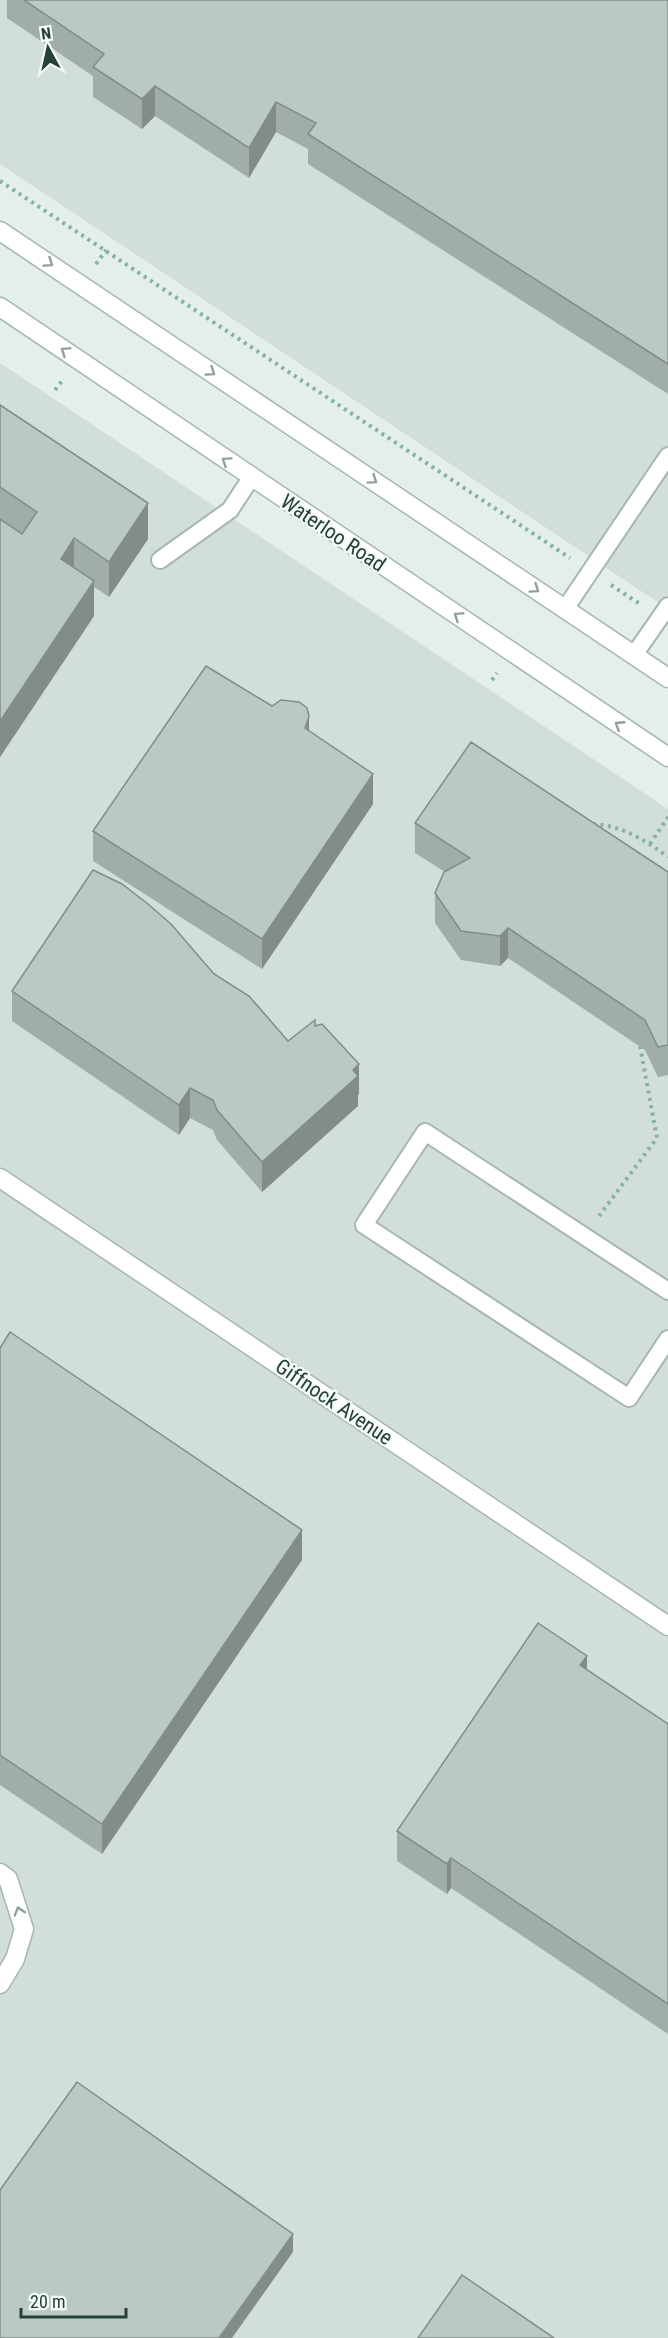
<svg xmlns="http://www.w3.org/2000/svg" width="668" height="2338" font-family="'Roboto Condensed',sans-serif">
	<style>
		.built { fill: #d2ded9 }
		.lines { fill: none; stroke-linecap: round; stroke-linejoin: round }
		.service-casing { stroke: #a6b6b2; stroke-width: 20 }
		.minor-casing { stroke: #a6b6b2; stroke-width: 21 }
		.tertiary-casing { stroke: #a6b6b2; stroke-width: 21 }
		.path { stroke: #85b1a7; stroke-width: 4; stroke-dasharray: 3 4.5; stroke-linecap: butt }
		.service { stroke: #fff; stroke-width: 16 }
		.minor { stroke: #fff; stroke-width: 18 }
		.tertiary { stroke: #fff; stroke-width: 18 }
		.wall { fill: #a0ada9 }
		.shaded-wall { fill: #828d89 }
		.building { fill: #bac9c4; stroke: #828d89; stroke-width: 1.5 }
		.oneway { stroke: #91a09c }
		.labels { text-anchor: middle; stroke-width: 4.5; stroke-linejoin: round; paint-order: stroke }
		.street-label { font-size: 21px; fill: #23403a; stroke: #f5faf8 }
	</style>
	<rect width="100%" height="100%" fill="#e4eeea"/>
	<g class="built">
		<path d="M0,0H668V609L0,164Z"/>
		<path d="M0,363L668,809V2338H0Z"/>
	</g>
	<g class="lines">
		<g class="service-casing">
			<g id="service">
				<path d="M160,560L230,510L251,478"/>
				<path d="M565,609L668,456"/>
				<path d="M634,655L668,606"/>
				<path d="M668,1291L425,1132L364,1225L629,1398L668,1339"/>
			</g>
		</g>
		<g class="minor-casing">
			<g id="minor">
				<path d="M0,1178L668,1626"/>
				<path d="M0,1873L8,1879L24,1929L15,1959L0,1984"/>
			</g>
		</g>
		<g class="tertiary-casing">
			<g id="tertiary">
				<path d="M0,231L668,678"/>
				<path d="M0,307L668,757"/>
			</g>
		</g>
		<g class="path">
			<path d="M0,181L570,558"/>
			<path d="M96,264L106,250"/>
			<path d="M55,390L62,381"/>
			<path d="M611,585L640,604"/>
			<path d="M492,680L497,673"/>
			<path d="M593,824C623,826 645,840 668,857"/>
			<path d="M650,844L668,817"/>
			<path d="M599,1216L657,1138L640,1046"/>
		</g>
		<use href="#service" class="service"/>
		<use href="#minor" class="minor"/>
		<use href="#tertiary" class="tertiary"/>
	</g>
	<g class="wall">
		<path d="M7,0H668V394L308,164V149L276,132L249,178L155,116L142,129L93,97V76L7,18Z"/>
		<path d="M0,405L148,539L109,597L94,587V616L0,757Z"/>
		<path d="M309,731L373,804L262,969L93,861V831Z"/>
		<path d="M415,823L668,872V1075L658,1077L645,1050L508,958L500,966L461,960L435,923V893L445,872L415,853Z"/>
		<path d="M214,974L288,1041L315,1026L359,1094L358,1095V1106L262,1192L217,1140L213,1130L190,1118L179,1135L12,1021V991Z"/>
		<path d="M0,1348L302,1560L102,1854L0,1785Z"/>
		<path d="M587,1669L668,1724V2034L451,1888L447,1894L397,1861V1831Z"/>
	</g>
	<g class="shaded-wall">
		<path d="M155,86V116L142,129V99Z"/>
		<path d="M276,102V132L249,178V148Z"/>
		<path d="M148,503V539L109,597V562Z"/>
		<path d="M74,538V574L61,559Z"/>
		<path d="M94,581V616L0,757V721Z"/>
		<path d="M309,716V745L305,728Z"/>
		<path d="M373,774V804L262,969V939Z"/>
		<path d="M508,928V958L500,966V936Z"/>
		<path d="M359,1064V1094L358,1095V1106L262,1192V1162Z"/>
		<path d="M190,1088V1118L179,1135V1105Z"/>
		<path d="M302,1530V1560L102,1854V1824Z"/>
		<path d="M587,1656V1686L580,1665Z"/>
		<path d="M451,1858V1888L447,1894V1864Z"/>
		<path d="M293,2234V2252L232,2338H219Z"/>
	</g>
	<g class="building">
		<path d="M24,0H668V364L308,134L316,123L276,102L249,148L155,86L142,99L93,67L104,54Z"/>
		<path d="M0,405L148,503L109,562L74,538L61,559L94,581L0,721V519L22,534L37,512L0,487Z"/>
		<path d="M206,666L272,706L281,700L299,702L307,708L309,716L305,728L373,774L262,939L93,831Z"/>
		<path d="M471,742L668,872V1045L658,1047L645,1020L508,928L500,936L461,931L435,893L444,872L470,858L415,823Z"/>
		<path d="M93,870L122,884L148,904L171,924L214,974L249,996L288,1041L315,1020V1026L322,1024L359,1064L353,1070L358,1076L262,1162L217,1110L213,1100L190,1088L179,1105L12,991Z"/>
		<path d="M10,1332L302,1530L102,1824L0,1755V1348Z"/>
		<path d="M538,1623L587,1656L580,1665L668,1724V2004L451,1858L447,1864L397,1831Z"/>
		<path d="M77,2082L293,2234L219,2338H0V2190Z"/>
		<path d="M462,2275L554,2338H418Z"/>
	</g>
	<defs><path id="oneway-chevron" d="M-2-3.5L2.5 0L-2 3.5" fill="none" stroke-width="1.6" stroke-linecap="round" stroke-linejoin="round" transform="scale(1.5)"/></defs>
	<g class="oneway">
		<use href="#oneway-chevron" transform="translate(49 263) rotate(34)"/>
		<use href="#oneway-chevron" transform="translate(65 351) rotate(-146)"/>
		<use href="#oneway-chevron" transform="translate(211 372) rotate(34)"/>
		<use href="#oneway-chevron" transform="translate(226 461) rotate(-146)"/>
		<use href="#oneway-chevron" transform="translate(373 480) rotate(34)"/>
		<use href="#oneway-chevron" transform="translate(535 589) rotate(34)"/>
		<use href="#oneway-chevron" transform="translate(458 616) rotate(-146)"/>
		<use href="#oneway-chevron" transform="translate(619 725) rotate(-147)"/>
		<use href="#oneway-chevron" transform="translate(19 1911) rotate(-107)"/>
	</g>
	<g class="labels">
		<g class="street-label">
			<text transform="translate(333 533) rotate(34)" y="7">Waterloo Road</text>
			<text transform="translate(334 1402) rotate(34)" y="7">Giffnock Avenue</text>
		</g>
	</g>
	<g transform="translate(48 48) rotate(352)" stroke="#f5faf8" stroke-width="4.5" paint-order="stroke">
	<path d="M0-4.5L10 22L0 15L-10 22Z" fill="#23403a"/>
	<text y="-9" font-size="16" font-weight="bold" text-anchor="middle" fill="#23403a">N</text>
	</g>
	<path d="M21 2308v9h105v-9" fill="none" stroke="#23403a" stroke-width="3"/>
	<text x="30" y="2308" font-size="18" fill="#23403a" stroke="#f5faf8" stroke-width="4.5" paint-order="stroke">20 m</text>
</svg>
